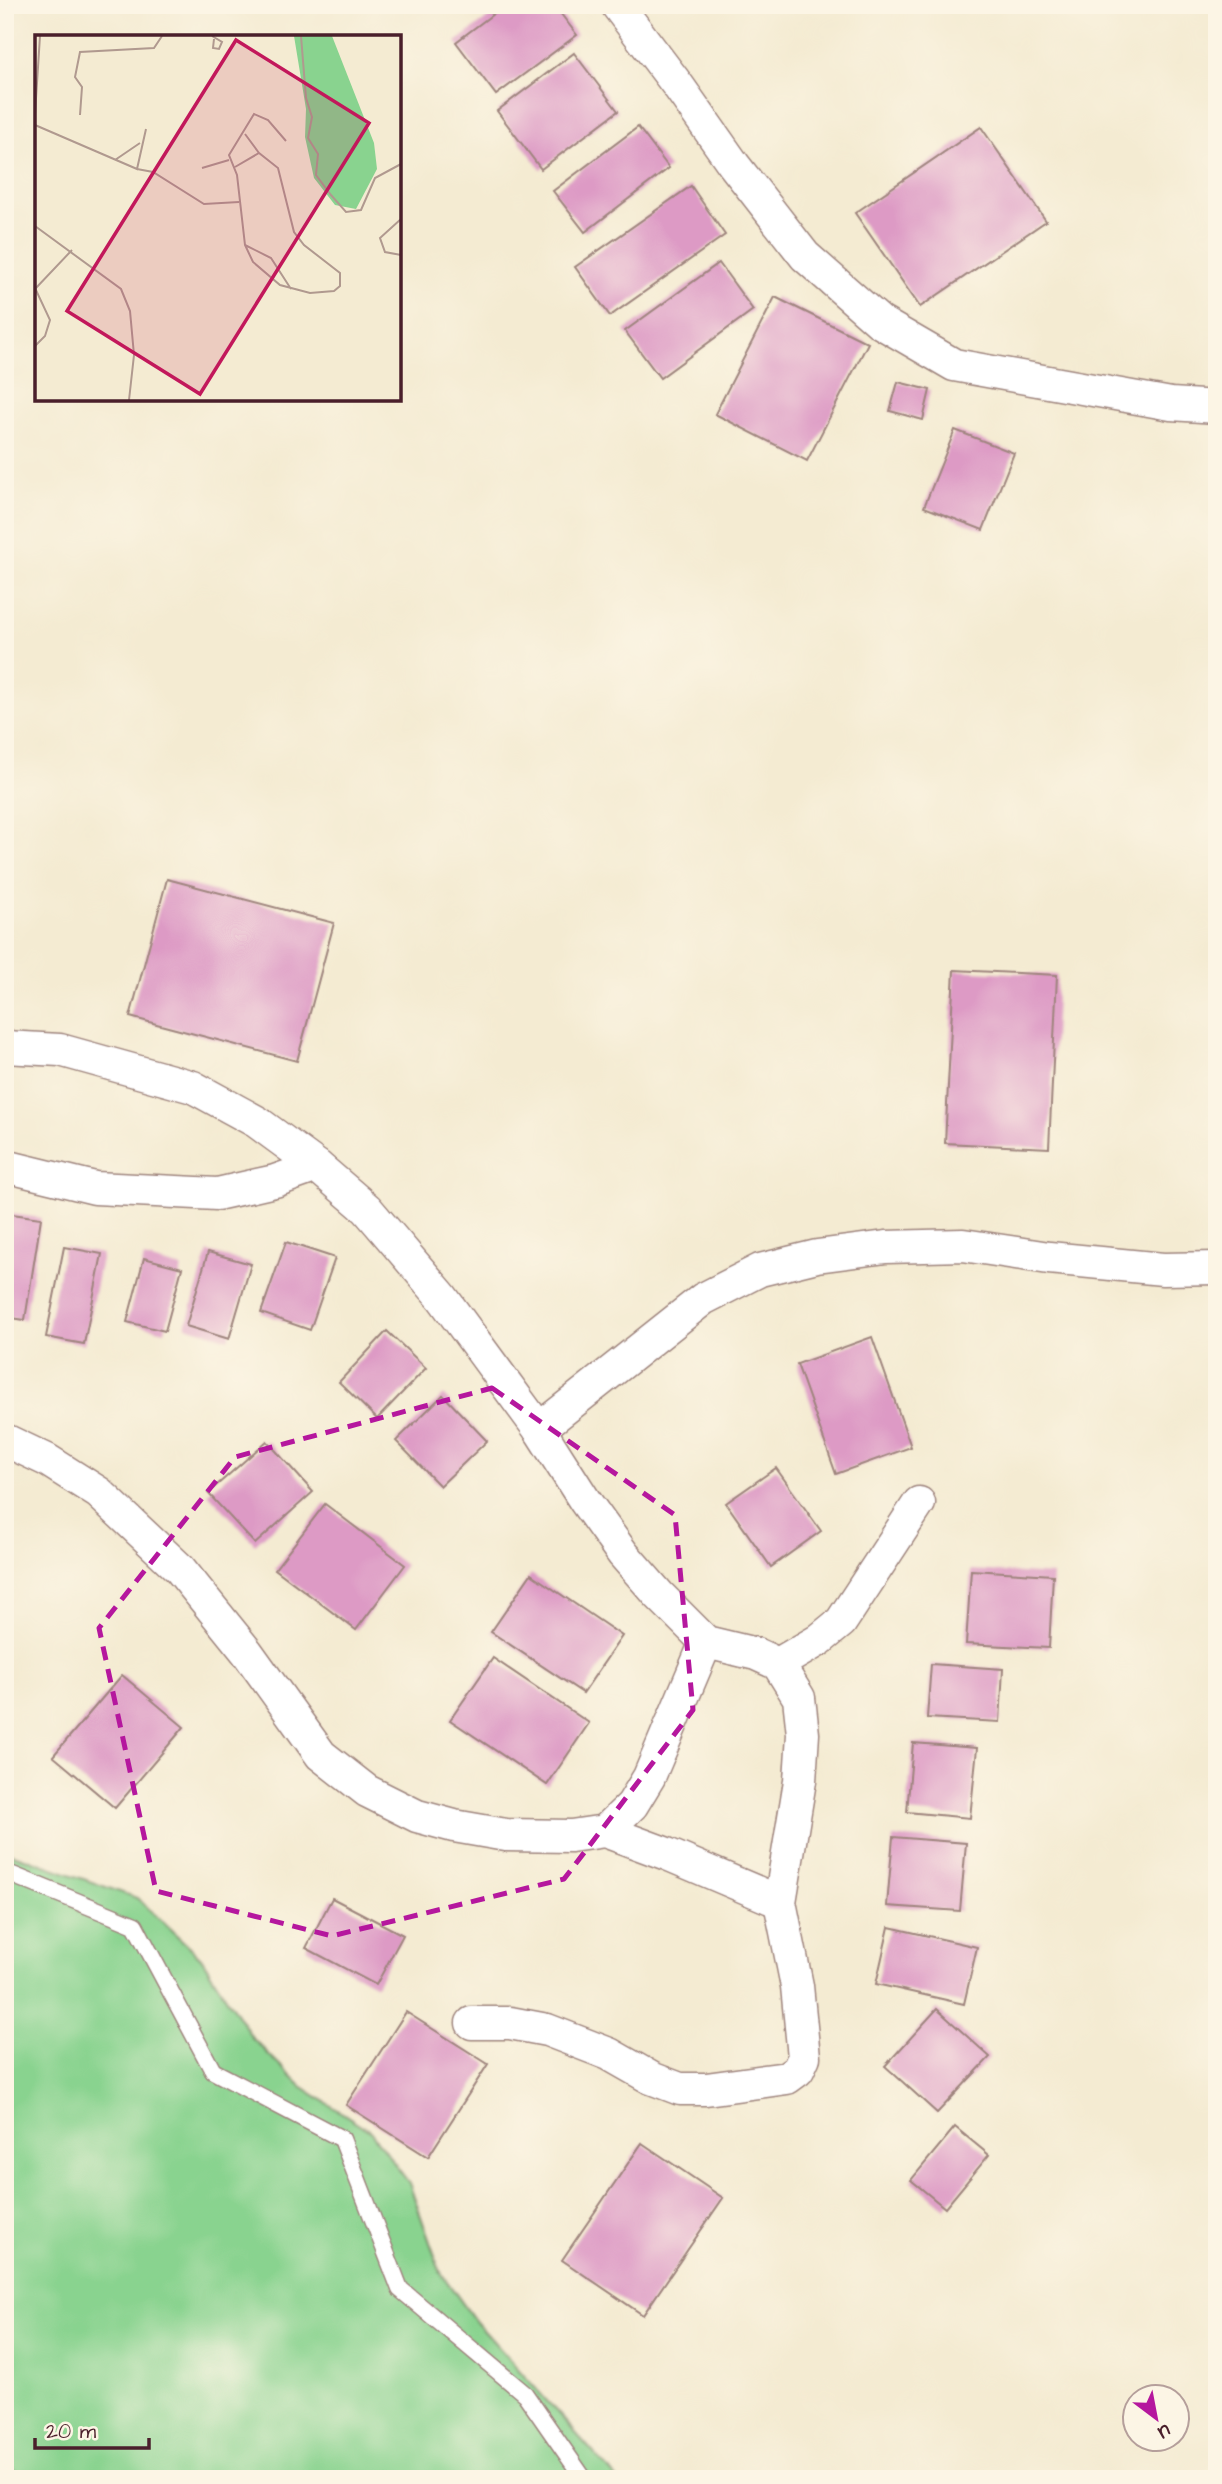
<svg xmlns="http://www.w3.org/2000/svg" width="1222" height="2484" font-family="'Architects Daughter',sans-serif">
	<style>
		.green { fill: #89d38f; stroke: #6a795d; stroke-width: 2 }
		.building { fill: #dd9ac5 }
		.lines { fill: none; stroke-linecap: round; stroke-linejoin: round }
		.service-casing { stroke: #9f857e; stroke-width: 19 }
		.minor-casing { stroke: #9f857e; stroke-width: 35 }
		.service { stroke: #fff; stroke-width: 16 }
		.minor { stroke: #fff; stroke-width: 32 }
		.marked { fill: none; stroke: #b5179e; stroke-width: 5; stroke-dasharray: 14 9; stroke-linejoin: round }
		.inset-road { fill: none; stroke: #b0998f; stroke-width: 2 }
		.view { fill: #c2185b; fill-opacity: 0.15; stroke: #c2185b; stroke-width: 3.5 }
		.inset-edge { fill: none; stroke: #4a1f2b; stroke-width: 3.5 }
	</style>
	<rect width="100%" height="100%" fill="#fcf5e5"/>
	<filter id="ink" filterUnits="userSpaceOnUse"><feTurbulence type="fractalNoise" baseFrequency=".0143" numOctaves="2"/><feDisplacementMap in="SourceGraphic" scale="14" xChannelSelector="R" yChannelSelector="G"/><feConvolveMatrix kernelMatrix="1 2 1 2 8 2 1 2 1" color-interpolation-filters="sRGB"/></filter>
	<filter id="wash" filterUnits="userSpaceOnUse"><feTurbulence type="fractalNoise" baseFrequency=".00686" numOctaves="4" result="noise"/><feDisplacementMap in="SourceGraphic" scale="28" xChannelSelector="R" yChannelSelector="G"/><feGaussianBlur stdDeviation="1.57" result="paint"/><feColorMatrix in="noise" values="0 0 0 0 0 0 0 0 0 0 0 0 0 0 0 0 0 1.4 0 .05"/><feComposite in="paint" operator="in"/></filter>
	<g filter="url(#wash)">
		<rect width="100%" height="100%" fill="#f4ebd2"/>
		<path class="green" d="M5,1851L137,1898L201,1958L253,2039L301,2086L370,2131L409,2183L441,2273L476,2322L617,2479H25L5,2463Z"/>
		<g id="blocks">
			<g class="building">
				<path d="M505,5H554L577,35L496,95L456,42Z"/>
				<path d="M574,53L618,111L541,169L497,111Z"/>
				<path d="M638,127L669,168L585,232L553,191Z"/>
				<path d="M981,127L1046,221L920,307L855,213Z"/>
				<path d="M691,186L725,235L610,316L575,267Z"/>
				<path d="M719,263L753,310L660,378L625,331Z"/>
				<path d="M775,297L868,343L807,461L715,414Z"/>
				<path d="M898,382L930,390L923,420L890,411Z"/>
				<path d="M955,430L1014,453L983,530L924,507Z"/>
				<path d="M167,879L334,923L297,1061L130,1017Z"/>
				<path d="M954,970L1057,975L1049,1148L945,1143Z"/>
				<path d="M5,1213L41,1218L25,1320L5,1317Z"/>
				<path d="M286,1242L335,1258L310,1330L261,1313Z"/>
				<path d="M64,1247L102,1254L84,1344L46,1337Z"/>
				<path d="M208,1252L251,1264L229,1339L186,1326Z"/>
				<path d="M144,1258L182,1268L165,1331L127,1322Z"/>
				<path d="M387,1331L426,1368L377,1419L339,1382Z"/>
				<path d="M872,1337L911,1447L836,1474L797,1364Z"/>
				<path d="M443,1395L487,1441L440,1486L396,1441Z"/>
				<path d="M267,1441L313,1492L255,1544L208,1493Z"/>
				<path d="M776,1468L821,1531L771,1567L726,1503Z"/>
				<path d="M325,1504L405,1565L356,1630L275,1569Z"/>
				<path d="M971,1570L1053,1575L1049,1648L966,1644Z"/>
				<path d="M531,1574L622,1636L583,1693L491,1632Z"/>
				<path d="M493,1658L589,1723L547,1785L450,1720Z"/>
				<path d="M931,1664L1003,1669L1000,1722L927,1718Z"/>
				<path d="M122,1675L184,1727L115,1808L53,1756Z"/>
				<path d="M913,1743L977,1748L970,1818L907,1812Z"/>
				<path d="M893,1837L966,1843L960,1911L887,1906Z"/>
				<path d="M332,1898L403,1935L376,1985L306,1948Z"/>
				<path d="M889,1927L977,1947L964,2004L876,1984Z"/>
				<path d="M937,2009L990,2057L937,2113L885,2066Z"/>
				<path d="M406,2012L488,2064L428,2157L346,2105Z"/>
				<path d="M955,2127L989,2155L945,2208L911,2180Z"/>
				<path d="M642,2143L723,2198L643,2315L562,2260Z"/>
			</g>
		</g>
	</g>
	<g filter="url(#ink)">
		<use href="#blocks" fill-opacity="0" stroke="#9f857e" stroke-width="2"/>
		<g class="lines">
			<g class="service-casing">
				<path id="service" d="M5,1872L135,1925L213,2071L342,2139L400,2289L525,2394L584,2479"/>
			</g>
			<g class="minor-casing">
				<g id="minor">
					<path d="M617,5L679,87L734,165L805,256L880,322L954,365L1171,404L1217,407"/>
					<path d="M5,1047L60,1050L193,1087L257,1122L317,1166L367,1209L442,1297L539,1429L585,1501L623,1554L659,1595L706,1642L756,1654L778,1664L799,1698L803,1734L800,1781L780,1902L797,1986L804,2057L798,2070L787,2078L706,2089H680L651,2078L609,2054L547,2030L510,2023H472"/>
					<path d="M5,1166L95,1188L217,1194L275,1181L317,1166"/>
					<path d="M539,1429L703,1299L760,1270L817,1256L886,1247L963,1245L1049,1258L1163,1269L1217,1268"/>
					<path d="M5,1440L47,1460L99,1493L180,1569L247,1652L321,1755L367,1791L417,1816L454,1826L506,1835L571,1836L605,1831L632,1805L649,1777L706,1642"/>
					<path d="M778,1664L819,1640L841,1622L919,1503"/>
					<path d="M605,1831L667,1854L780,1902"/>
				</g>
			</g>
			<use href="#service" class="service"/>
			<use href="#minor" class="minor"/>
		</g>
	</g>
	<path class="marked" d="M492,1388L675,1515L693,1710L564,1879L332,1936L156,1891L99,1628L235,1457Z"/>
	<g transform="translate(35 35)">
		<rect width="366" height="366" fill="#f4ebd2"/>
		<path d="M259,1H297L339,108L342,134L321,174L300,170L279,143L270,102L271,74Z" fill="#89d38f"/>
		<path class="inset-road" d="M177,1L187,7L184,14L178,13L179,4M266,1L271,63L277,82L273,103L283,119L281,140L296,160L311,177L326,175L340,143L366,129M0,79L5,1M45,80L47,52L40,42L45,17L119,13L127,1M0,90L102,134L111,94M210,99L224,118M80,125L105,108M200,132L224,118L243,133L259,197L269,210L305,238V251L299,256L275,258L245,250L218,227L210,210L202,140L194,120L219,79L233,85L251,106M167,133L194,125M102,134L118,137L169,169L204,167M366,184L345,203L350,217L366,220M0,191L86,254L95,276L99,320L94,365M210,210L236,223L256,254M0,254L37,215M0,311L10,301L15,285L0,253"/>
		<path class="view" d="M201,5L334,88L165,359L32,276Z"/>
		<rect width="366" height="366" class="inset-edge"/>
	</g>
	<rect width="1222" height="2484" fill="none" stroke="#fcf5e5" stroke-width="28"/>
	<g transform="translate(1156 2418) rotate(148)"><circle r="33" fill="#fcf5e5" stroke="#b59f9b" stroke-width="2"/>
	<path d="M0-5L12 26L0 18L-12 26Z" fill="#b5179e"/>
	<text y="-10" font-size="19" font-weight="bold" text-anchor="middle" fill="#4a1f2b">U</text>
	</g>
	<path d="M35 2438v10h114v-10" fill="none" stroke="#4a1f2b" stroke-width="3.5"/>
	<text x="46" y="2438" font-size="21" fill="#4a1f2b" stroke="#fcf5e5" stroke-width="5" paint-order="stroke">20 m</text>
</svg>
